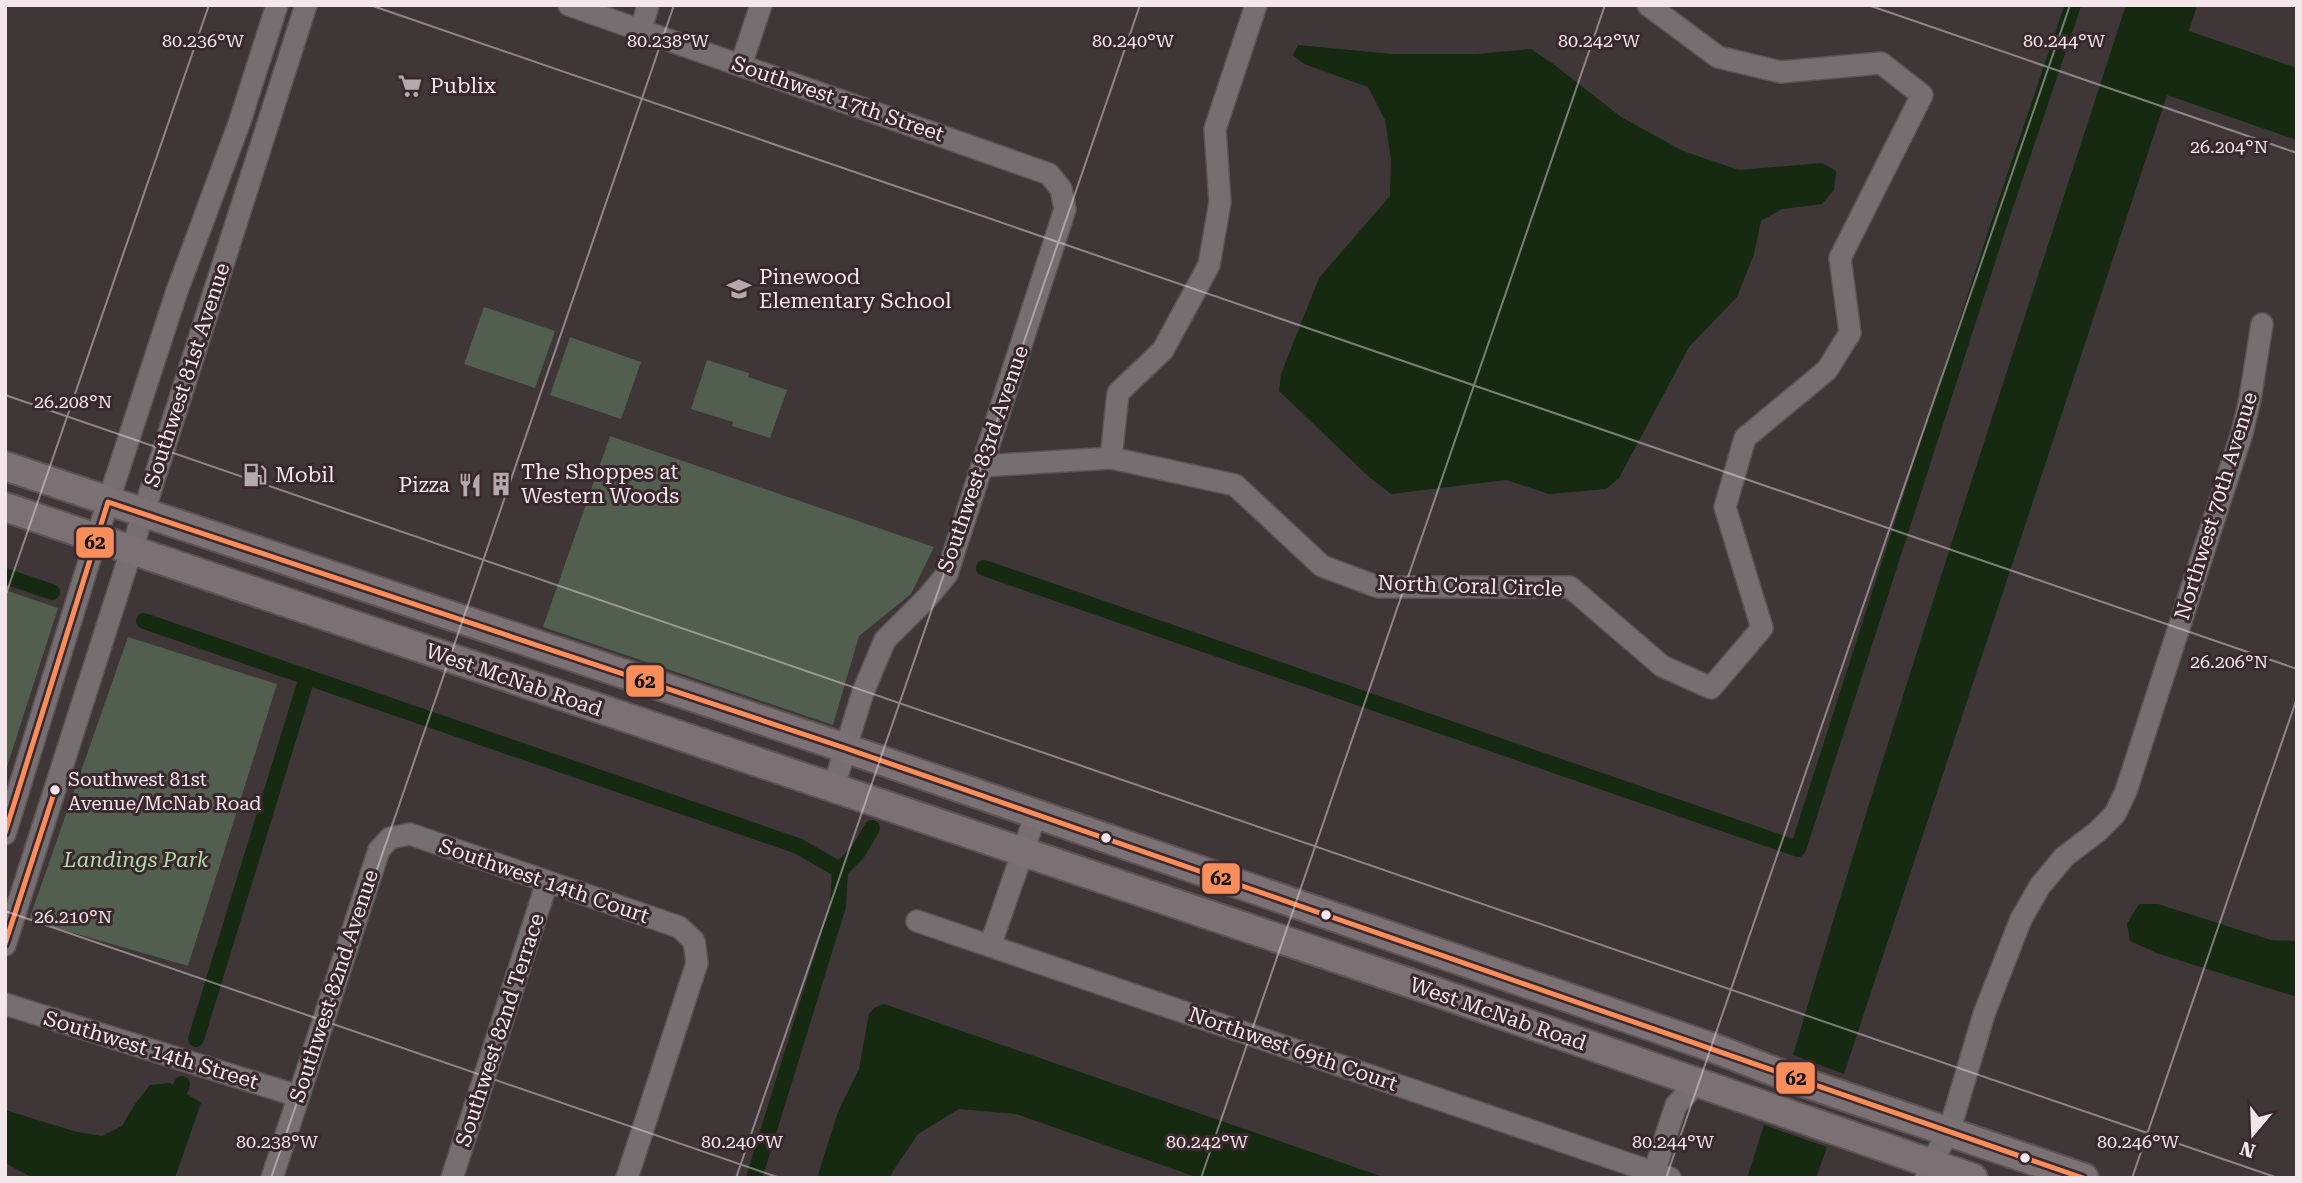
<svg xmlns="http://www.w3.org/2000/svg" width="2302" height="1183" font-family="'Roboto Serif',serif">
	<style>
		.green { fill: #525f4e }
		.water { fill: #152a11 }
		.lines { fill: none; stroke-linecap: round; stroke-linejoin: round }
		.canal { stroke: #152a11; stroke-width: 16 }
		.minor-casing { stroke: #5b5355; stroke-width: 24 }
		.major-casing { stroke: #5b5355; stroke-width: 32 }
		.minor { stroke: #766f71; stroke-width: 21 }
		.major { stroke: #7b7074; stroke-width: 28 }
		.bus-1-casing { stroke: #39282d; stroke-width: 10 }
		.bus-1 { stroke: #fa8e5a; stroke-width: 5 }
		.ticks { fill: none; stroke: #f3e7eb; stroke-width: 2; stroke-opacity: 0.45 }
		.bus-dot { fill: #f3e7eb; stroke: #39282d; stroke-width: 2.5 }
		.labels { text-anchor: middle; stroke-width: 6; stroke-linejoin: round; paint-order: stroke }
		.bus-label { font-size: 19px; fill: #f3e7eb; stroke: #39282d; text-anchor: start }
		.poi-label { font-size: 21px; fill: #f3e7eb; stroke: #39282d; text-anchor: start }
		.street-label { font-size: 21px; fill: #f3e7eb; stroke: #39282d }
		.park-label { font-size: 21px; font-style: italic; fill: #b1dea8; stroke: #39282d }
		.ticks-label { font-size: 18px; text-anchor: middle; fill: #f3e7eb; stroke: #39282d; stroke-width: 6; stroke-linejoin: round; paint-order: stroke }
		.line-badge { stroke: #39282d; stroke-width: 2.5 }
		.pale-badge-label { font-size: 19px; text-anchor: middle; font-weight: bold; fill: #111 }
	</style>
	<rect width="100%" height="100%" fill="#3f3638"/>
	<g class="green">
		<path d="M484,307L555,331L535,388L464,364Z"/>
		<path d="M570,337L641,362L621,419L550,395Z"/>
		<path d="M707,360L749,373L748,377L787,390L770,438L732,426L733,422L691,409Z"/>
		<path d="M610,436L934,547L911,594L859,636L833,725L543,627Z"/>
		<path d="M5,590L58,608L5,773Z"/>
		<path d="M128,637L277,684L188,966L29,920Z"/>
	</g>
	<g class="water">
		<path d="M2126,5H2197L2189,31L2297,68V140L2167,95L1844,1074L1793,1055C1897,703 2013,354 2126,5Z"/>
		<path d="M1298,45L1392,54H1477L1531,49L1552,63L1621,117L1683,151L1739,170L1822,163L1836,171L1834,190L1822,204L1782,209L1761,221L1754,254L1737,297L1689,347L1619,478L1606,489L1549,494L1506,480L1391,494L1369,477L1279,391L1281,374L1319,278L1390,196L1391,159L1385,120L1368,87L1304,64L1293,55Z"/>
		<path d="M2139,904H2158L2271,940L2297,941V997L2159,954L2130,941L2127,924Z"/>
		<path d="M884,1004L1386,1178H1199L1016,1114L959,1109L918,1134L893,1171L890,1178H817L838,1112L859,1069L869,1014L874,1008Z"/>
		<path d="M170,1083L201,1103L175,1178H33L5,1163V1110L77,1132L102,1136L122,1126L135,1104L150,1085Z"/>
		<path d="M1764,1125L1827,1147L1816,1178H1747Z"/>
	</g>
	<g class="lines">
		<g class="canal">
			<path d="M984,568L1798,849L1999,224L2073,5"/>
			<path d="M5,576L52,592"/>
			<path d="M144,621L798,846L840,870L838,906L754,1178"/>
			<path d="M840,870L858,852L872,828"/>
			<path d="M196,1039L307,677"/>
			<path d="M174,1108L182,1084"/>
		</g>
		<g class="minor-casing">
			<g id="minor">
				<path d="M569,5L1049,174L1061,189L1065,209L947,574L927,598L885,640L863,692L833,789"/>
				<path d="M641,30L648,5"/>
				<path d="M741,65L761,5"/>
				<path d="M1111,458L1118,393L1163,350L1209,265L1220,202L1215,129L1256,5"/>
				<path d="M983,466L1111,458L1235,485L1322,566L1378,587H1570L1662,666L1711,688L1762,628L1725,507L1745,438L1827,370L1850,333L1840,258L1922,95L1881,63L1781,72L1718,57L1648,5"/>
				<path d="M5,834L96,539L177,291L240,121L277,5"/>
				<path d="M917,921L1670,1178"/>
				<path d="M5,945L306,5"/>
				<path d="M990,946L1036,814"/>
				<path d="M5,1004L298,1096"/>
				<path d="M1654,1173L1676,1105L1697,1083"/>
				<path d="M272,1178L379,850L390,838L410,834L679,927L694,941L697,963L627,1178"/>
				<path d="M452,1178L547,882"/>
				<path d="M1926,1178L1930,1164L1949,1132L1984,1014L2021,919L2040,886L2064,857L2097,832L2115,814L2126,791L2242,433L2250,399L2262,324"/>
			</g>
		</g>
		<g class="major-casing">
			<g id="major">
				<path d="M5,466L845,748L1711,1047L1791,1078L2084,1178"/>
				<path d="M5,507L1419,986L1973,1178"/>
			</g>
		</g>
		<use href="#minor" class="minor"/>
		<use href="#major" class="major"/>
		<g class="bus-1-casing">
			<g id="bus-1">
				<path d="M5,833L108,502L845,748L2083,1178"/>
				<path d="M5,944L55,790"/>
			</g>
		</g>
		<use href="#bus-1" class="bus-1"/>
	</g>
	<path class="ticks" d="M370,5L2297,669M1868,5L2297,153M5,395L2278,1178M5,597L209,5M5,911L780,1178M271,1178L674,5M736,1178L1140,5M1201,1178L1605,5M1666,1178L2070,5M2132,1178L2297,698"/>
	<defs>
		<g id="supermarket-bare" transform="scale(1.89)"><path d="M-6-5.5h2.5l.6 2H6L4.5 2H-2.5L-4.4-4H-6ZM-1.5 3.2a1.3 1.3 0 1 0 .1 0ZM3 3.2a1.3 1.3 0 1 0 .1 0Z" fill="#b4a9ac" stroke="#39282d" stroke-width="2.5" paint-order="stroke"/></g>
		<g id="school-bare" transform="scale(1.89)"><path d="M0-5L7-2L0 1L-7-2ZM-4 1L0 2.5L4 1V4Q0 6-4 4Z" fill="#b4a9ac" stroke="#39282d" stroke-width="2.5" paint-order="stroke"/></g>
		<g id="fuel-bare" transform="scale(1.89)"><path d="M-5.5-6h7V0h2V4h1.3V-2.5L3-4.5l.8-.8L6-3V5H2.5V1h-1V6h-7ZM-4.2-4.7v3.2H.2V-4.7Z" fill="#b4a9ac" stroke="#39282d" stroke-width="2.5" paint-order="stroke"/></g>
		<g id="building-bare" transform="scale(1.89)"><path d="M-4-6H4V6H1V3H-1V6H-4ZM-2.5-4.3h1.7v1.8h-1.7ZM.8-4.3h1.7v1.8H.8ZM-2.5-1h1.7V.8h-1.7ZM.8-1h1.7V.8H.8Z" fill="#b4a9ac" stroke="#39282d" stroke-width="2.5" paint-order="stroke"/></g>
		<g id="restaurant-bare" transform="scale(1.89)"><path d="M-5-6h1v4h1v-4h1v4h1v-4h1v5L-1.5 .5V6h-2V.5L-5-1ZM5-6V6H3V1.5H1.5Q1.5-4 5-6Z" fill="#b4a9ac" stroke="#39282d" stroke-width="2.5" paint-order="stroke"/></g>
	</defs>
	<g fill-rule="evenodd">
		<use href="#supermarket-bare" x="410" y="86"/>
		<use href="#school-bare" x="739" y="289"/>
		<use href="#fuel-bare" x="255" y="475"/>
		<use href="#building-bare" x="501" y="484"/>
		<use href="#restaurant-bare" x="470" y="485"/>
	</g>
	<g class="bus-dot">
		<circle cx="55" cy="790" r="6"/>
		<circle cx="1106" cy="838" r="6"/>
		<circle cx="1326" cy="915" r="6"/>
		<circle cx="2025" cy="1158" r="6"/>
	</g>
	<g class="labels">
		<g class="bus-label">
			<text x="68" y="786">Southwest 81st<tspan x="68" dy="24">Avenue/McNab Road</tspan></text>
		</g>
		<g class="poi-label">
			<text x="430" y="93">Publix</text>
			<text x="759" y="284">Pinewood<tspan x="759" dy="24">Elementary School</tspan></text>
			<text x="521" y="479">The Shoppes at<tspan x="521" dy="24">Western Woods</tspan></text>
			<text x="275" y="482">Mobil</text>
			<text x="450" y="492" text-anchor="end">Pizza</text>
		</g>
		<g class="street-label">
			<text transform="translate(838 99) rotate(19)" y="7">Southwest 17th Street</text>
			<text transform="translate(187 375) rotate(-72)" y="7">Southwest 81st Avenue</text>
			<text transform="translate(983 459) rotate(-71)" y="7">Southwest 83rd Avenue</text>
			<text transform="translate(2216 506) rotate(-73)" y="7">Northwest 70th Avenue</text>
			<text transform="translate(1470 586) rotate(2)" y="7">North Coral Circle</text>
			<text transform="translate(514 680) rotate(19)" y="7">West McNab Road</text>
			<text transform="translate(544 881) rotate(19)" y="7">Southwest 14th Court</text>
			<text transform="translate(334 986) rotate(-72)" y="7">Southwest 82nd Avenue</text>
			<text transform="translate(1498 1014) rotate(19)" y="7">West McNab Road</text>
			<text transform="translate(500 1030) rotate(-72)" y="7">Southwest 82nd Terrace</text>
			<text transform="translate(1293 1049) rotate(19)" y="7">Northwest 69th Court</text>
			<text transform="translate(151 1050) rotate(17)" y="7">Southwest 14th Street</text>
		</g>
		<g class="park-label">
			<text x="136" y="867">Landings Park</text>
		</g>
	</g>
	<g class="ticks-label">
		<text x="203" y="47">80.236°W</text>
		<text x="668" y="47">80.238°W</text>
		<text x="1133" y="47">80.240°W</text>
		<text x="1599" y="47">80.242°W</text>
		<text x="2064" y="47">80.244°W</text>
		<text x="2229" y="153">26.204°N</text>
		<text x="73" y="408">26.208°N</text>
		<text x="2229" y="668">26.206°N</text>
		<text x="73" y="923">26.210°N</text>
		<text x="277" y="1148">80.238°W</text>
		<text x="742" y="1148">80.240°W</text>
		<text x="1207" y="1148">80.242°W</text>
		<text x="1673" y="1148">80.244°W</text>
		<text x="2138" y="1148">80.246°W</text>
	</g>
	<g class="line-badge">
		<rect x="75" y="526" width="40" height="33" rx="7" fill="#fa8e5a"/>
		<rect x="625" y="664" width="40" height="34" rx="7" fill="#fa8e5a"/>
		<rect x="1201" y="862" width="40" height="33" rx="7" fill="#fa8e5a"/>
		<rect x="1775" y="1061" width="41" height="34" rx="7" fill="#fa8e5a"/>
	</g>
	<g class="pale-badge-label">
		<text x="95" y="549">62</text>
		<text x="645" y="688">62</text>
		<text x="1221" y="885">62</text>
		<text x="1796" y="1085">62</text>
	</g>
	<rect width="2302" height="1183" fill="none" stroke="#f3e7eb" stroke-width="14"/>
	<g transform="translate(2253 1134) rotate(199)" stroke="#39282d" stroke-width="5" paint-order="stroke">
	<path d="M0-5L12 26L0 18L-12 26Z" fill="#f3e7eb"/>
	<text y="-10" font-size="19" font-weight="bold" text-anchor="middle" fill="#f3e7eb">N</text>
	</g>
</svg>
